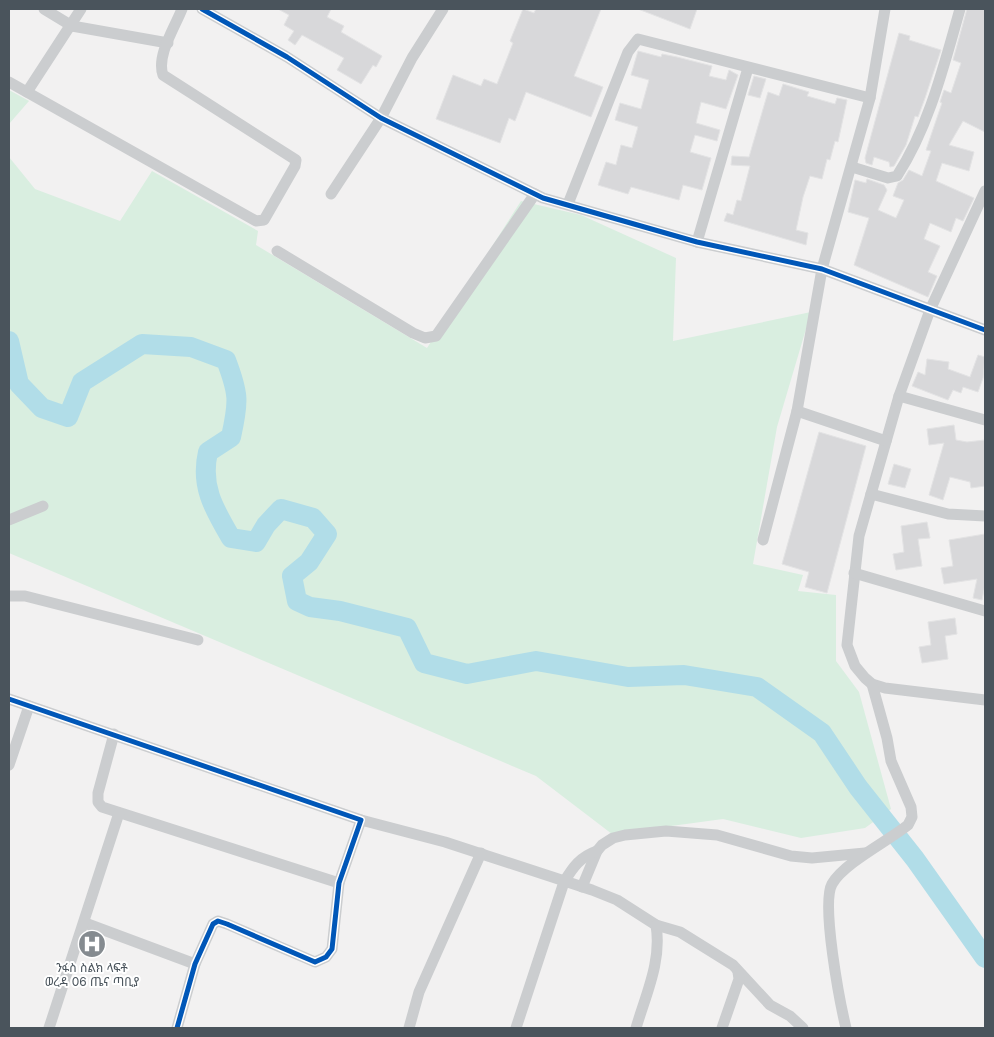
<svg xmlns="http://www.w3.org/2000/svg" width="994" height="1037" font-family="Inter,'Noto Sans Ethiopic',sans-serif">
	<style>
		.green { fill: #d9eee0 }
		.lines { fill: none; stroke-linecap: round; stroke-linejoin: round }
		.river { stroke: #b1dde8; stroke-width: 20 }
		.building { fill: #d8d8da; stroke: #e3e3e4 }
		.street { stroke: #cbcdcf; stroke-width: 11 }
		.cycleway-casing { stroke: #fff; stroke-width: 8 }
		.cycleway { stroke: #0057b8; stroke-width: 5 }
		.labels { text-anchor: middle; stroke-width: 4; stroke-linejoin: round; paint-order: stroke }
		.poi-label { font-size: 12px; fill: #4a545c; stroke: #fff }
	</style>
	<rect width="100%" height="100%" fill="#f2f1f1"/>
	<g class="green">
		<path d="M9,90L29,101L9,124Z"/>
		<path d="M9,157L35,189L120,221L152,171L258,231L256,245L427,348L521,201L581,215L676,258L673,341L811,312L777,427L753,564L803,575L798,591L836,595V661L859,692L891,809L865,828L801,838L723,819L612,834L536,776L9,553Z"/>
	</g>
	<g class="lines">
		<path class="river" d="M9,341L19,384L42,408L68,417L82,382L142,344L191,347L226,360C239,394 239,401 231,437L208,452C200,486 214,509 231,538L256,542L266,525L281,509L313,518L327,534L309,562L292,576L297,601L310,607L340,611L407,628L424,663L467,674L536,661L628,677L684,675L757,687L822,733L858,787L915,859L985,958"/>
	</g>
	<g class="building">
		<path d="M278,9H331L327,17L344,26L341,32L382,56L376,67L373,65L361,84L337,70L344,58L302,35L295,45L288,40L294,31L284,25L289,15Z"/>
		<path d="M523,9L534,13L536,9H601L574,76L603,87L591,117L526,92L515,121L509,118L500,143L436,119L453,75L481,86L484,79L497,84L513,43L510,41Z"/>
		<path d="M638,9H697L690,29Z"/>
		<path d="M967,9H985V132L963,121L949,145L974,152L969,171L942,163L936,181L974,198L963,221L956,218L951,232L930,223L924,239L940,246L928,272L937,276L928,297L854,265L869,218L848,212L855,180L866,183L867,179L884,185L887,190L878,210L896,218L904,200L893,196L898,183L903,180L909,170L922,176L931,151L926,150L942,103L940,102L944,90L951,93L961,63L953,60Z"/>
		<path d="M899,33L910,36L909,40L941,50L925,98L918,117L915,116L906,145L894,166L890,167L889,162L874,157L872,165L866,163L865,158Z"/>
		<path d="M638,51L661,57L662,54L677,57L712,66L709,76L726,80L729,70L738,75L726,109L701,102L696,123L720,130L717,141L695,135L690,152L711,158L702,190L683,185L679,200L631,187L628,194L598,185L606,162L616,165L621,145L632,148L638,127L615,120L620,103L641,109L649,80L631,75Z"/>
		<path d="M754,76L766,79L760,98L748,95Z"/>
		<path d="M783,84L809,92L807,96L835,104L837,98L847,100L838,142L835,141L830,160L827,159L822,179L810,176L803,197L796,230L808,233L806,245L724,221L727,213L733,215L737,200L741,201L750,166L731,165L732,156L749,157L768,92L779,96Z"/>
		<path d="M978,355L985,357L983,378L978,392L963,387L961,393L953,390L948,400L912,386L918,372L925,375L927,359L949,362L948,369L970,377Z"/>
		<path d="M954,425L956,440L967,442L985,440V486L971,488L970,482L950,477L943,500L929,495L944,443L929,445L927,429Z"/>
		<path d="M819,432L866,446L827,593L805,587L809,572L782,564Z"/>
		<path d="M894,464L911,469L905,488L888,484Z"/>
		<path d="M927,522L930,538L918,539L922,566L896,570L893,554L904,552L901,526Z"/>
		<path d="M985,534V585L982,600L973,598L977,579L944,584L941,568L953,566L949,540Z"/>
		<path d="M955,618L957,634L945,636L948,659L922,663L919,647L931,645L928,622Z"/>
	</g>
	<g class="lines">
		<g class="street">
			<path d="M44,9L72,26L168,43"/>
			<path d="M202,9L287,57L381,118L543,198L697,242L822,269L985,330"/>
			<path d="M9,82L256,221L264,220L295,166L296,160L163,75C156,56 175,27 182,9"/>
			<path d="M27,92L81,9"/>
			<path d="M852,167L888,178L897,176C929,127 944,65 960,9"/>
			<path d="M985,191L930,310L899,396L859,536L847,645L855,666L865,678L872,684L885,688L985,700"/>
			<path d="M331,194L381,118L412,58L443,9"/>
			<path d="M568,204L628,52L638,39L870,98"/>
			<path d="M697,242L748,68"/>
			<path d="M277,251L413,333L425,338L436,336L535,194"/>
			<path d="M899,396L985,420"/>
			<path d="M797,411L886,441"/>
			<path d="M871,494L948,514L985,516"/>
			<path d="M9,520L43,506"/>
			<path d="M763,540L797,411L822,269L870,98L885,9"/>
			<path d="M854,573L985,611"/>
			<path d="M9,596H25L198,640"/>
			<path d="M9,699L361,820L339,883L332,949L326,957L315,962L227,924L218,921L213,924L195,964L177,1028"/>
			<path d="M114,734L98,793V802L102,807L339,883"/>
			<path d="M9,765L29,706"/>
			<path d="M361,820L445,842L592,890L617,900L656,925L680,932L733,965L770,1005L790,1016L803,1028"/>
			<path d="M582,887L597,851L602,845L613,838L625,835L666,831L717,835L791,856L812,858L865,853"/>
			<path d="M85,923L195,964"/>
			<path d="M49,1028L119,813"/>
			<path d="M409,1028L419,992L481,853"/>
			<path d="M516,1028L564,882C573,867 580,857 597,851"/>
			<path d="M636,1028C646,994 662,961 656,925"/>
			<path d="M722,1028L739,979L738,972"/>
			<path d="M846,1028C840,1003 821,904 832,884C844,863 888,841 908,825L912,817L911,807L891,761L887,738L872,684"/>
		</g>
		<g class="cycleway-casing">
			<g id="cycleway">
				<path d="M202,9L287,57L381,118L543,198L697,242L822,269L985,330"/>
				<path d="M9,699L361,820L339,883L332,949L326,957L315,962L227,924L218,921L213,924L195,964L177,1028"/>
			</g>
		</g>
		<use href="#cycleway" class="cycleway"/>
	</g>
	<defs>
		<g id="hospital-disc" transform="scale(1.4375)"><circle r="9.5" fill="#858b90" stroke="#fff"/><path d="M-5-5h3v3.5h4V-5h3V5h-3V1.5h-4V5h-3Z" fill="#fff"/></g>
	</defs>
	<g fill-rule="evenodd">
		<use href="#hospital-disc" x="92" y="944"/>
	</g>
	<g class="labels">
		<g class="poi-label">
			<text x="92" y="972">ንፋስ ስልክ ላፍቶ<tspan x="92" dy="14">ወረዳ 06 ጤና ጣቢያ</tspan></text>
		</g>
	</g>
	<rect width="994" height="1037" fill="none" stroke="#4a545c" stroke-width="20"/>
</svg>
